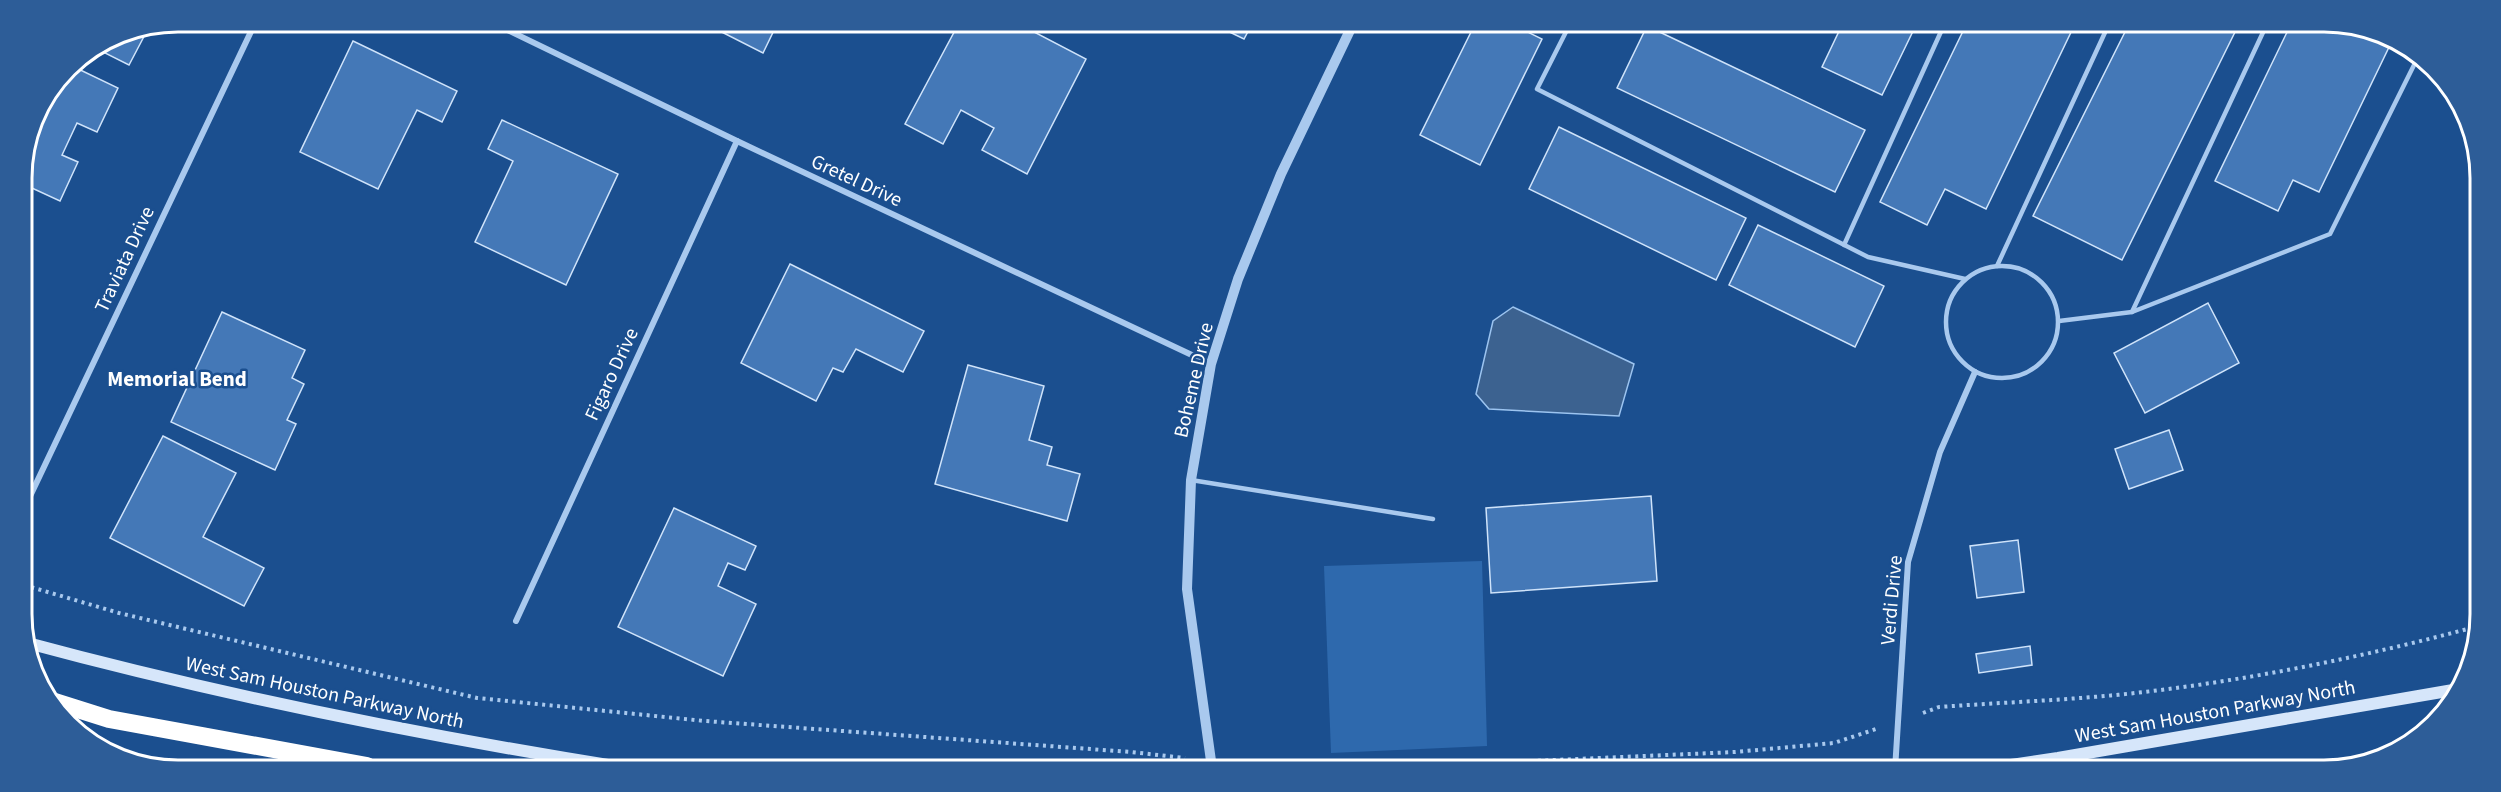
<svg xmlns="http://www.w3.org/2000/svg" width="2501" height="792" font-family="'Source Sans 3',sans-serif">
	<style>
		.green { fill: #2e69ad }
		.water { fill: #3c6290; stroke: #9cc4f0; stroke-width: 1.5 }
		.building { fill: #4478b7; stroke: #cfe3fa; stroke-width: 1.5 }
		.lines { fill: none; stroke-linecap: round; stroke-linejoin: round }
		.path { stroke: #a9c9ee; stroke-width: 4; stroke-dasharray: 3 4.5; stroke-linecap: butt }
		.service { stroke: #a9c9ee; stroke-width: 4.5 }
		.minor { stroke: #a9c9ee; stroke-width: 6 }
		.tertiary { stroke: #a9c9ee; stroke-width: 10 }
		.secondary { stroke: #d6e6fa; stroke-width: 12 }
		.motorway { stroke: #fff; stroke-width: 18 }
		.labels { text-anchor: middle; stroke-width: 5; stroke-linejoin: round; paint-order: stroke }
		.street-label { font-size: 20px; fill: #fff; stroke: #1b4f8f }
		.neighbourhood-label { font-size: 21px; font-weight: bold; fill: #fff; stroke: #1b4f8f }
		.rim { fill: none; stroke: #fff; stroke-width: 3 }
	</style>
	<rect width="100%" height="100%" fill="#1b4f8f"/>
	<path class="green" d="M1482,561L1487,746L1331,753L1324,566Z"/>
	<path class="water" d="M1513,307L1634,364L1619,416L1489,409L1476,394L1493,321Z"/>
	<g class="building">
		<path d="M702,22H778L763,53Z"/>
		<path d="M959,23H1017L1086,59L1027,174L982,150L994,128L961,110L943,144L905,124Z"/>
		<path d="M1213,24H1252L1244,39Z"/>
		<path d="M1475,24H1511L1542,39L1480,165L1420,135Z"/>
		<path d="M1842,25H1916L1882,95L1822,67Z"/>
		<path d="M1966,25L2074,26L1986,209L1945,189L1927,225L1880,202Z"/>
		<path d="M1647,26L1865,130L1835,192L1617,88Z"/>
		<path d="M2128,26H2238L2122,260L2033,216Z"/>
		<path d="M2290,26H2364L2391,43L2319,192L2293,180L2278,211L2215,181Z"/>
		<path d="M149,27L129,65L95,48L118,33Z"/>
		<path d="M353,41L457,91L442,122L417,110L378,189L300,152Z"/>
		<path d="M70,65L118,88L97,132L77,123L62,155L78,162L60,201L21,183V167L37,108Z"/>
		<path d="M502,120L618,174L566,285L475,242L513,161L488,149Z"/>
		<path d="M1559,127L1746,218L1716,280L1529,189Z"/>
		<path d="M1758,225L1884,286L1855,347L1729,285Z"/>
		<path d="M790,264L924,331L903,372L856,349L843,372L833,368L816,401L741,363Z"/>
		<path d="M2208,303L2239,363L2145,413L2114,353Z"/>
		<path d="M222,312L305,350L292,378L304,384L287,420L296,424L275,470L171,422Z"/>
		<path d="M968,365L1044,386L1029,440L1052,447L1047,465L1080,474L1067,521L935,484Z"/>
		<path d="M2169,430L2183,470L2129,489L2115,449Z"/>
		<path d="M163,436L236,473L203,537L264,568L244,606L110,538Z"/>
		<path d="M1651,496L1657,581L1491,593L1486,508Z"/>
		<path d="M674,508L756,546L745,570L728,563L718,586L756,604L723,676L618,627Z"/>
		<path d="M2018,540L2024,592L1977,598L1970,546Z"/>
		<path d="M2030,646L2032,665L1979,673L1976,654Z"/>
	</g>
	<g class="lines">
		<g class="path">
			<path d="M24,585L119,613L477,698L705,721L1131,752L1185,758"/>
			<path d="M1923,713L1939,707C2007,702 2076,700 2144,692C2255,679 2367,656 2475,627"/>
			<path d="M1237,765L1260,768"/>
			<path d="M1373,768L1735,752L1834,743L1876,729"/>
		</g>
		<g class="service">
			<path d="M1570,24L1537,89L1868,257L1965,279"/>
			<path d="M1844,245L1944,25"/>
			<path d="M1997,266L2108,26"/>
			<circle cx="2002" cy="322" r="56"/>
			<path d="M2132,312L2266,26"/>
			<path d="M2059,321L2132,312L2330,234L2417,59"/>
			<path d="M1191,480L1433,519"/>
		</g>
		<g class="minor">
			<path d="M491,22L737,141L1211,364"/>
			<path d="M23,511L256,21"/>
			<path d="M516,621L737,141"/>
			<path d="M1895,770L1908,562L1940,452L1975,372"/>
		</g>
		<path class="tertiary" d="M1212,768L1187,589L1191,480L1211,364L1238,279L1281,174L1353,24"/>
		<g class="secondary">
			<path d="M24,642C220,695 420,735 620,767"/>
			<path d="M1977,770L2058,758L2459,689"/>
		</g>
		<path class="motorway" d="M52,701L109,719L367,766"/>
	</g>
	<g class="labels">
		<g class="street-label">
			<text transform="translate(857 180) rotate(25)" y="7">Gretel Drive</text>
			<text transform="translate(124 259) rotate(-65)" y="7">Traviata Drive</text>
			<text transform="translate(611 374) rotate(-65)" y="7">Figaro Drive</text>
			<text transform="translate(1193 380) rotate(-77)" y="7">Boheme Drive</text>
			<text transform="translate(1891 600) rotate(-85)" y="7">Verdi Drive</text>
			<text transform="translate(325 692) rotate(12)" y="7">West Sam Houston Parkway North</text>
			<text transform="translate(2215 711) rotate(-10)" y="7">West Sam Houston Parkway North</text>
		</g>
		<g class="neighbourhood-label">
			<text x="177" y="386">Memorial Bend</text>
		</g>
	</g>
	<path d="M0 0H2501V792H0ZM178 32H2324A146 146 0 0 1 2470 178V614A146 146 0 0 1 2324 760H178A146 146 0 0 1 32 614V178A146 146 0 0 1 178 32Z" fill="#2d5d98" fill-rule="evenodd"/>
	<path class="rim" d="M178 32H2324A146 146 0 0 1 2470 178V614A146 146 0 0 1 2324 760H178A146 146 0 0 1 32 614V178A146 146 0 0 1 178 32Z"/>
</svg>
